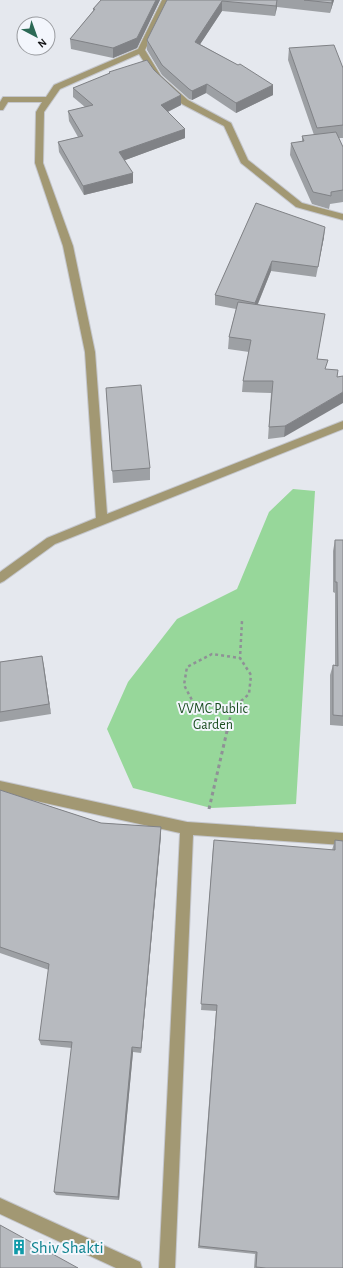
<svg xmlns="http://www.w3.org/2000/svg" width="343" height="1268" font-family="'Alegreya Sans',sans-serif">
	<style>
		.green { fill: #97d79a }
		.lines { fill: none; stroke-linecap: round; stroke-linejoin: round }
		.minor-casing { stroke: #c4c6cc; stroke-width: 2 }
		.path-far1 { stroke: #8f9196; stroke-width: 2.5; stroke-dasharray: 3 3; stroke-linecap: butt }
		.path { stroke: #8f9196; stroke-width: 3; stroke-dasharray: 3.5 3.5; stroke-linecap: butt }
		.minor { fill: #a29873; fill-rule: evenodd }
		.wall { fill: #9da0a4 }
		.shaded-wall { fill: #808286 }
		.building { fill: #b7babf; stroke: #808286 }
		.labels { text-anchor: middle; stroke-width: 4; stroke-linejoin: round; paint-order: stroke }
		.park-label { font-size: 14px; fill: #1c4e22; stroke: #f3f6fc }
		.near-culture-label { font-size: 17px; fill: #0d838f; stroke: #f3f6fc; text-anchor: start }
	</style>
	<rect width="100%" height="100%" fill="#e5e8ee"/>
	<path class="green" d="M293,489L315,491L296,804L211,808L133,788L107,729L128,682L177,619L237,589L269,512Z"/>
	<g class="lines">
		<g class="minor-casing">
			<g id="minor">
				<path d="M162,0H170L145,50L161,76L188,100L231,123L248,160L302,203L343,214V220L296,207L241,163L224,126L182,104L155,79L139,54L60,89L44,112L43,163L73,246L95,352L107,514L343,421V429L55,544L4,581L0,583V572L47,538L96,518L85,352L63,246L35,163L36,112L42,102H8L3,110H0V102L3,97H46L54,85L138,49Z"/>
				<path d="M0,781L187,822L343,833V845L193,835L175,1268H159L180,833L0,793Z"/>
				<path d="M0,1198L140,1262L142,1268H116L0,1214Z"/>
			</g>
		</g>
		<g class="path-far1">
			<path d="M232,709L249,694L251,675L240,658L242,621"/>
			<path d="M227,732L232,709L193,702L184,685L187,667L212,654L240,658"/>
		</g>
		<path class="path" d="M209,809L227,731"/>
		<use href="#minor" class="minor"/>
	</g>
	<g class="wall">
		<path d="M101,0H160L137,48L113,58L71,49L70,39L93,11V9Z"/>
		<path d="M167,0H334L330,13L277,7L275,16L222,11L200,44L273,85V95L236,113L206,93L192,100L189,99L162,75L147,50V40Z"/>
		<path d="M289,48L343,68V138H339L343,147V202L330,204L329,209L312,204L290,155L291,143L302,142V136L314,135L288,60Z"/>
		<path d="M154,70L181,105L168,112L185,129V138L125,160L133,183L84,195L59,152L58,142L78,137L69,121L68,111L85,107L73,97V88L109,74V72Z"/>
		<path d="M256,203L324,237L316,277L271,271L258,304L323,326L317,359L284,437L268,439L271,393L242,392L243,381L249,352L228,349L229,337L236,309L215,305V295Z"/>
		<path d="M106,388L150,468V480L113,483Z"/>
		<path d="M335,540H343V726L330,725V675L333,665L335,666V593L333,592V551Z"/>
		<path d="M42,656L51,714L0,722V662Z"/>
		<path d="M0,790L101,823L161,827V835L141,1053L133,1052L119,1200L56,1195L54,1192L72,1048L41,1045L39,1040L49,970L0,953Z"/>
		<path d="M335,840L343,1268H254L255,1254L198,1248L216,1011L201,1010L213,848L332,850Z"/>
	</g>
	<g class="shaded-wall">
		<path d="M156,0H160L137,48L113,58V48Z"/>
		<path d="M277,0V7L275,16L276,6Z"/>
		<path d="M332,0H334L330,13L332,3Z"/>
		<path d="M222,1V11L195,52V42Z"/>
		<path d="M207,84L206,93L192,100V91Z"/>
		<path d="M273,85V95L236,113V103Z"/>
		<path d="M181,95V105L161,115V105Z"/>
		<path d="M185,129V138L120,162L119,152Z"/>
		<path d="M133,173V183L84,195L83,186Z"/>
		<path d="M325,227L324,237L316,277L318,267Z"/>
		<path d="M272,261L271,271L254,313L255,303Z"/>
		<path d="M343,392V403L284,437L285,426Z"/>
		<path d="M42,656L44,666L51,714L49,704Z"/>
		<path d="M161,827V835L141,1053V1048Z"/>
		<path d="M132,1047L133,1052L119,1200L118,1197Z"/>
	</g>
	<g class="building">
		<path d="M101,0H156L137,38L113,48L70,39L95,9H93Z"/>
		<path d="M167,0H277L276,6L222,1L195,42L238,65L240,64L273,85L236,103L207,84L192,91L189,89L162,65L147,40Z"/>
		<path d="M304,0H332V3Z"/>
		<path d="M334,45L343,68V125L317,128L289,48Z"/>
		<path d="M147,60L154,70L181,95L161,105L185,129L119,152L133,173L83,186L58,142L83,136L68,111L93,105L73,88L110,73L109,72Z"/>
		<path d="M336,132L343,147V190L331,192V196L313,192L291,143L304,141L302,136Z"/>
		<path d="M256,203L325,227L318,267L272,261L255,303L215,295Z"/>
		<path d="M238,302L325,314L317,359L328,360L325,369L338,370L337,377L343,376V392L285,426L269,427L273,381H243L251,340L229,337Z"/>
		<path d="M141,385L150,468L112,471L106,388Z"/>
		<path d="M335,540H343V716L333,715V665L338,666L337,582H335Z"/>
		<path d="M42,656L49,704L0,712V662Z"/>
		<path d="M0,790L101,823L161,827L141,1048L132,1047L118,1197L54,1192L72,1042L39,1040L49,964L0,947Z"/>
		<path d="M214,840L335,850V840L343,841V1268H266L256,1267L257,1252L199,1246L217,1005L201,1004Z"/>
		<path d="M0,1225L78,1268H0Z"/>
	</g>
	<defs>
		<g id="building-bare" transform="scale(1.2)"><path d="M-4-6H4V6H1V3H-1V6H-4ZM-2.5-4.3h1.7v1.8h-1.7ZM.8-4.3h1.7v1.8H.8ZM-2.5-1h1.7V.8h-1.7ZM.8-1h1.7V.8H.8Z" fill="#0f9aa8" stroke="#f3f6fc" stroke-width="2.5" paint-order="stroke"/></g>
	</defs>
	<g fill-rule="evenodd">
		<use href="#building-bare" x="19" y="1247"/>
	</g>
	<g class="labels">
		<g class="park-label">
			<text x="213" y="713">VVMC Public<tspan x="213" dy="16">Garden</tspan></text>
		</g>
		<g class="near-culture-label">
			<text x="31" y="1253">Shiv Shakti</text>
		</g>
	</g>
	<g transform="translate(36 36) rotate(139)"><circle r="19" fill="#f3f6fc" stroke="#9a9ca0"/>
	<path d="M0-3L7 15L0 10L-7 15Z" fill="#2b6955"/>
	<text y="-6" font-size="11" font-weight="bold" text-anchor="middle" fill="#141517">N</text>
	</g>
</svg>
